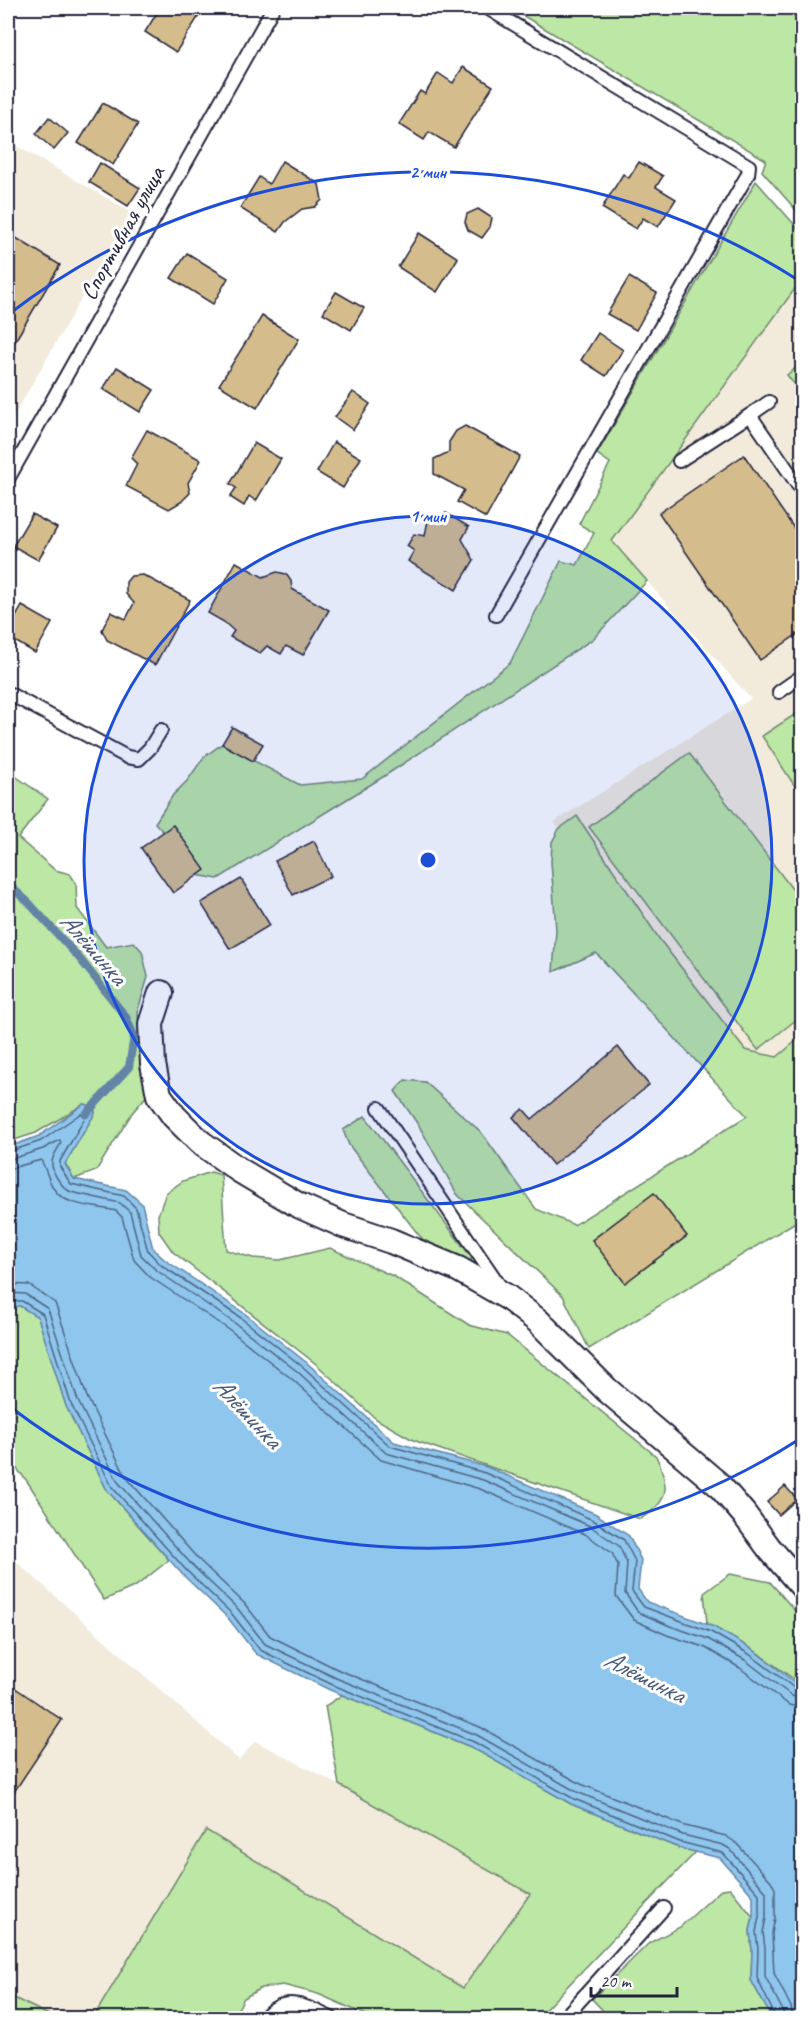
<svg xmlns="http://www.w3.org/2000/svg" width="810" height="2026" font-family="Caveat,sans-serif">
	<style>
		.built { fill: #f2ebdc }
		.green { fill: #bce7a4; stroke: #6f8470; stroke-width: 1.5 }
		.water { fill: #8fc6ed; stroke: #6384a6; stroke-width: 1.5 }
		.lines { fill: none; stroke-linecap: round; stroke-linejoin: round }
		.shore { stroke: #4e6482; stroke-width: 1.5 }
		.stream { stroke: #6384a6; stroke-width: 8 }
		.building { fill: #d4bc8c; stroke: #22223b; stroke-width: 1.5 }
		.service-casing { stroke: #22223b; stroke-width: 16 }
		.minor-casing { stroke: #22223b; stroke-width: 28 }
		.service { stroke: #fff; stroke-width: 12 }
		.minor { stroke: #fff; stroke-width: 24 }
		.ring { fill: none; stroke: #1d4ed8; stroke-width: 3 }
		.labels { text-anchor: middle; stroke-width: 6; stroke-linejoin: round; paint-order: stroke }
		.street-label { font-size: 24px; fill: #22223b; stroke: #fff }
		.water-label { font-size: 26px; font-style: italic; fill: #485b79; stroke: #fff }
		.centre { fill: #1d4ed8; stroke: #fff; stroke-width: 3 }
		.ring-label { font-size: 18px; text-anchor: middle; font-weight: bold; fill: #1d4ed8; stroke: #fff; stroke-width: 6; stroke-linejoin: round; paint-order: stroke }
	</style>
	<rect width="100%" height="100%" fill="#fff"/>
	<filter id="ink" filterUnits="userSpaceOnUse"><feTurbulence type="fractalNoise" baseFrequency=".0167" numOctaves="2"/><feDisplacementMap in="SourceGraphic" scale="12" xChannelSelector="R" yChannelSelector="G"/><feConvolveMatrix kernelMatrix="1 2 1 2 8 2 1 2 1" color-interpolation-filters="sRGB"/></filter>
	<g filter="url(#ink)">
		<g class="built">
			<path d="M8,141L131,212L8,426Z"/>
			<path d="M802,279V1142L554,822L751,699L612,542Z"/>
			<path d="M8,1554L239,1760L255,1741L339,1785L530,1894L463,1989L206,1830L93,2018H55L8,1995Z"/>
		</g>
		<g class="green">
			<path d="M510,8H802V217L762,171L766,160Z"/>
			<path d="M756,181L802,233V279L612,541L647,581L593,639L386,775L218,879L191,874L172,841L155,823L173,795L187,781L204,757L222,744L300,785L362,779L510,663L561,561L577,565L594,533L579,524L610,463L597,454Z"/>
			<path d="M802,363V395L787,375Z"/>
			<path d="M797,713L802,721V797L762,736Z"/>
			<path d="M689,753L802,902V1015L758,1050L589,827Z"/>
			<path d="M8,771L48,799L18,838L55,870L70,874L76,883L77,908L106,947L134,942L142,951L148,977L138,1010L139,1053L149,1093L132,1113L96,1171L74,1179L65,1163L95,1113L94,1106L84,1104L36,1133L8,1142Z"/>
			<path d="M577,816L660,940L745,1050L777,1057L802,1036V1218L589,1349L563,1296L457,1194L419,1126L395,1091L405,1080L425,1082L481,1132L536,1209L574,1225L747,1116L596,953L553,972L556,930L551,862L552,842L559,829Z"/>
			<path d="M365,1116L471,1257L472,1268L433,1250L418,1234L349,1145L343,1130Z"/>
			<path d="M211,1172L221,1175L226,1250L253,1258L280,1260L330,1248L395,1277L469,1325L507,1335L656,1456C670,1486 670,1502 640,1519L413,1440L376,1419L316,1364L173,1252L159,1232L158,1215L166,1193L183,1181Z"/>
			<path d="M20,1306L38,1317L66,1406L107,1490L169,1560L136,1586L104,1600L27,1481L8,1458V1307Z"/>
			<path d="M730,1574L770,1582L797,1613L802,1624V1685L752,1649L707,1624L704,1593Z"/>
			<path d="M342,1695L471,1747L571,1804L679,1848L696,1852L537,2018H373L318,1994L283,1985L261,1988L244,1998L233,2018H93L206,1830L463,1988L530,1894L339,1785L325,1706Z"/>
			<path d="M730,1888L753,1917L750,1931L752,1950L751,1980L772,2018H610L592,1999L649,1943L680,1927L722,1889Z"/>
			<path d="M8,1995L55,2018H8Z"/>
		</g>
		<path class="water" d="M84,1104L94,1106L95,1113L65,1164L74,1179L126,1190L142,1204L153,1249L165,1260L244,1313L306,1362L394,1442L487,1467L596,1514L629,1536L641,1560L638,1589L647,1602L714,1627L752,1649L802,1688V2018H772L751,1980L752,1950L750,1931L753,1917V1896L720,1858L679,1848L571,1804L471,1747L330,1690L256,1654L228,1618L182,1574L107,1490L66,1406L38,1317L20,1306L8,1307V1147L39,1136Z"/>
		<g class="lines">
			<g class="shore">
				<path d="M8,1152L41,1141L80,1114H84L85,1118L60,1161V1167L71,1184L124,1196L136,1208L148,1251L161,1265L241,1318L303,1367L390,1446L485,1473L593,1520L624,1540L635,1561L632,1591L644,1607L711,1632L749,1654L797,1690L802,1691"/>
				<path d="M8,1160L43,1149L60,1140L61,1143C58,1149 53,1155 52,1162C51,1172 62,1188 71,1192L120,1203L130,1212L141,1255L156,1270L236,1324L298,1372L386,1453L483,1480L590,1526L619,1546L627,1563L625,1593L638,1612L670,1626L708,1639L745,1660L792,1696L802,1699"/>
				<path d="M8,1169L41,1160C46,1169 48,1180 54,1189C65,1207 97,1206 116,1211L122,1217L134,1260L150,1277L231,1331L292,1379L381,1460L480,1489L585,1534L612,1553L618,1565L616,1596L634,1620L667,1635L704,1647L740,1668L789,1705L802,1708"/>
				<path d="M8,1284L29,1285L55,1303L87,1397L126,1477L198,1559L244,1603L270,1636L339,1670L480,1727L581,1784L685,1826L726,1836L736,1843L771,1881L775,1889V1918L772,1933L774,1973L791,2007L793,2018"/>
				<path d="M8,1293L25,1294L48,1309L78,1401L118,1482L192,1565L238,1609L265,1644L336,1678L477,1735L577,1792L683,1835L723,1845L730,1849L766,1892V1918L763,1932L765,1949V1976L783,2011L784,2018"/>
				<path d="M8,1301H22L43,1314L71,1404L112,1487L186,1570L232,1614L260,1650L333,1685L474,1742L574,1799L680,1842L723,1853L759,1894V1917L756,1932L758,1949L757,1978L776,2018"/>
			</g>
			<path class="stream" d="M8,884L29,903L80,959L126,1017L134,1036L129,1067L86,1114"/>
		</g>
		<g class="building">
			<path d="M160,8H204L176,52L145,32Z"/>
			<path d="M463,67L493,86L454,147L429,132L424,140L399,124L420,91L425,94L438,73L453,83Z"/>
			<path d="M103,103L138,124L113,165L78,143Z"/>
			<path d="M49,117L68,133L54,150L36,134Z"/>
			<path d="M282,161L319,184L322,200L315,207L302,209L285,222L278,232L240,208L259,177L269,184Z"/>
			<path d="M639,162L663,176L656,187L676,199L658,227L643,218L636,229L602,208L623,174L629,178Z"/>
			<path d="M100,163L140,188L128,206L89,182Z"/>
			<path d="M478,209L492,218L490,227L482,238L468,230L465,222L467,214Z"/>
			<path d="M8,233L60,265L8,353Z"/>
			<path d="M419,233L458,258L437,292L398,267Z"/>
			<path d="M187,253L228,278L213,304L171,278Z"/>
			<path d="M629,277L657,293L636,330L607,314Z"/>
			<path d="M336,292L364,308L351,330L323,313Z"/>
			<path d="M262,316L299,339L257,408L219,385Z"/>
			<path d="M598,333L623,350L606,376L581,360Z"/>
			<path d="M117,367L154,390L140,412L103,389Z"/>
			<path d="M353,392L370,404L353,430L335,417Z"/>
			<path d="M465,426L520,456L486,518L457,502L464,490L434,474V459L449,452V442L456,431Z"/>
			<path d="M147,430L201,460L188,483L190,493L181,502L169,509L126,486L137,464L131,458Z"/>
			<path d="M334,442L361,458L343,488L317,472Z"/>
			<path d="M254,443L281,459L256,501L249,496L244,506L230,497L236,488L230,484Z"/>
			<path d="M744,455L802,540V631L760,660L659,513Z"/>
			<path d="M446,513L469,527L462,539L474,560L456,590L408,561L414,551L407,546L414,534L425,536L428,520Z"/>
			<path d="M32,514L57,528L38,560L13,546Z"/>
			<path d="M236,562L263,577L277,572L286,574L291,581L292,589L329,610L303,655L286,646L281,654L267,646L260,653L230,637L234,631L224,622L208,613Z"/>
			<path d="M143,575L190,600L155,665L107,640L102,630L111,612L126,619L134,603L126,594V582L131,576Z"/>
			<path d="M22,606L52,623L35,653L8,637V631Z"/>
			<path d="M232,727L263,744L253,761L222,744Z"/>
			<path d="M173,825L205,870L173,893L141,848Z"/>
			<path d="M314,841L331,876L293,895L275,861Z"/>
			<path d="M241,879L270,925L230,949L201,903Z"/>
			<path d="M618,1047L649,1085L553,1165L513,1117L523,1109L532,1119Z"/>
			<path d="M654,1193L687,1236L625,1283L592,1240Z"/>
			<path d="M785,1486L797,1499L779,1515L767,1502Z"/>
			<path d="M8,1683L62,1720L8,1801Z"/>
		</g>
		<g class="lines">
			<g class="service-casing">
				<g id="service">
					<path d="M487,8L749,166L748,174L496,615"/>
					<path d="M750,415L769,402"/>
					<path d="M679,461L750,415L802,491"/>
					<path d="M8,479L273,8"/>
					<path d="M779,692L802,676"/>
					<path d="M8,693L127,757L139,759L150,748L161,730"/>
					<path d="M379,1108L502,1289"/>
					<path d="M264,2018C285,1993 307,2007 331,2018"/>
					<path d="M564,2018L664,1908"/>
				</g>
			</g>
			<g class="minor-casing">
				<path id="minor" d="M161,993L151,1024L153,1064L159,1095L174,1116L200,1142L239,1170L298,1205L343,1225L391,1241L458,1269L507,1297L538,1321L607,1390L718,1484L744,1514L769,1548L802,1586"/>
			</g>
			<use href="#service" class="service"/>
			<use href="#minor" class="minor"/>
		</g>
	</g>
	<circle cx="428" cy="860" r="344" fill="#1d4ed8" fill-opacity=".12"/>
	<g class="ring">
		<circle cx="428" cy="860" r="344"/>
		<path d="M798 1440A688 688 0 0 1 9 1406M9 314A688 688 0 0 1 798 280"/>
	</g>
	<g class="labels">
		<g class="street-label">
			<text transform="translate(122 233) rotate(-61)" y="8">Спортивная улица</text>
		</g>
		<g class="water-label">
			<text transform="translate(94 948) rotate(49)" y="9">Алёшинка</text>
			<text transform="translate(248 1412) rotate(47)" y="9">Алёшинка</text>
			<text transform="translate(645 1676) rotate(27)" y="9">Алёшинка</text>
		</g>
	</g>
	<circle cx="428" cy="860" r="9" class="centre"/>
	<g class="ring-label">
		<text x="428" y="178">2 мин</text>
		<text x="428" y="522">1 мин</text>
	</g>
	<rect width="810" height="2026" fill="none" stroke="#fff" stroke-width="30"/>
	<rect x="15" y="15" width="780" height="1996" fill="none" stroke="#22223b" stroke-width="2" filter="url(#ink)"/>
	<path d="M591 1987v9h86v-9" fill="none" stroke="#22223b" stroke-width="3"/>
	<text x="600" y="1987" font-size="18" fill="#22223b" stroke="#ffffff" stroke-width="4.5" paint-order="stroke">20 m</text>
</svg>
